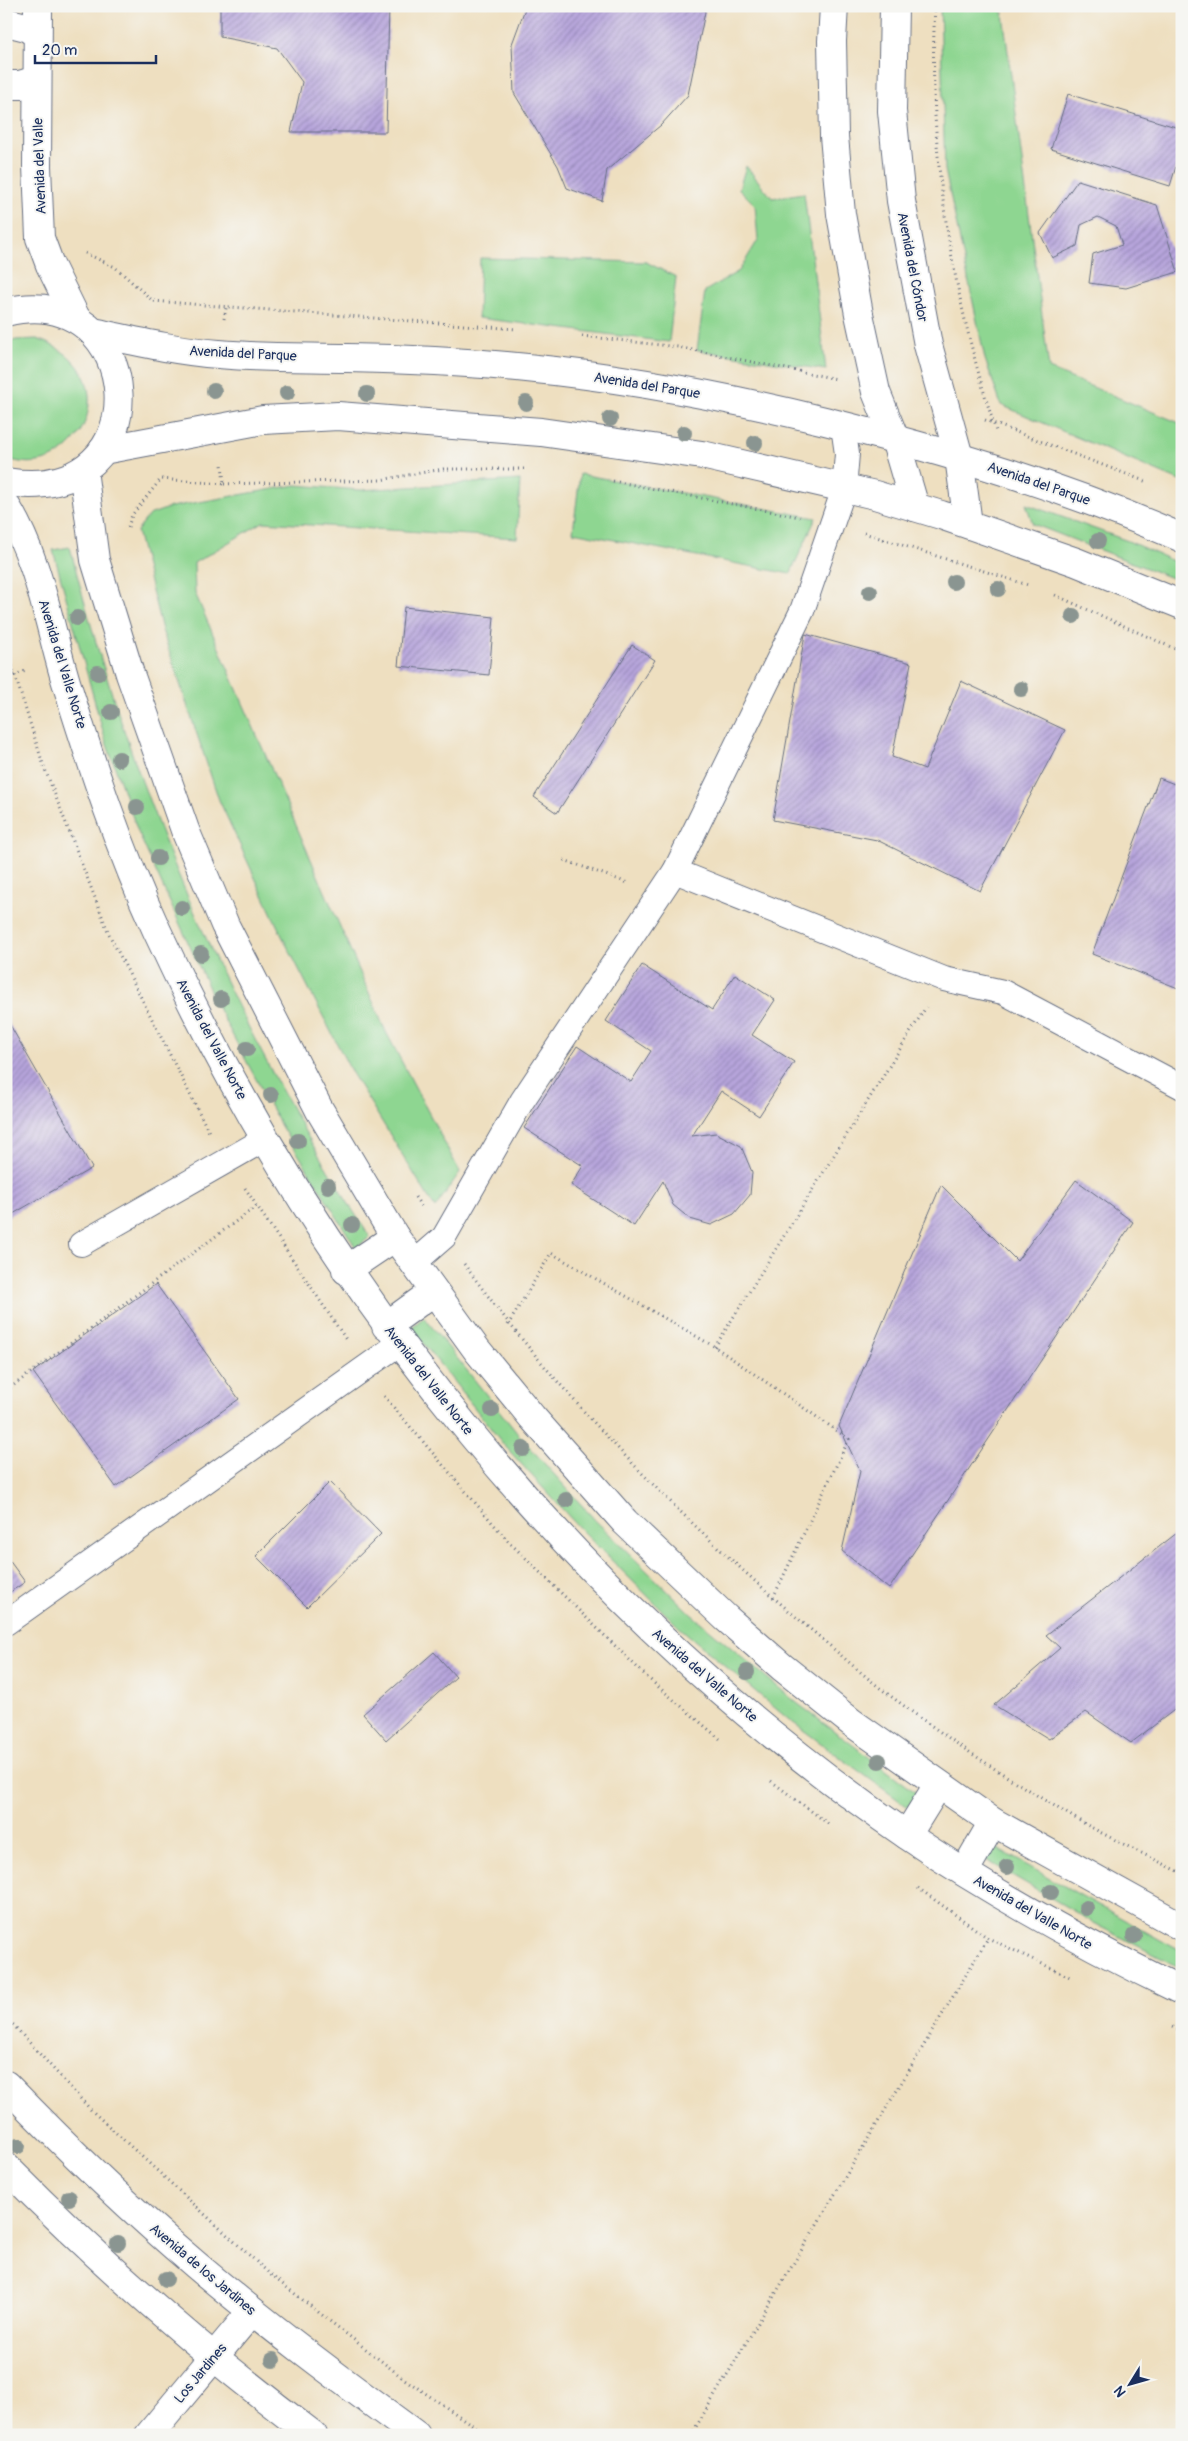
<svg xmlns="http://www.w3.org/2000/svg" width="1188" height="2441" font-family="Pangolin,sans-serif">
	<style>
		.green { fill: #8ed691; stroke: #548278 }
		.building { fill: url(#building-hatch) }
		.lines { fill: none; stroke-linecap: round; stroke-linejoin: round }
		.service-casing { stroke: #656d80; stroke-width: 26 }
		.minor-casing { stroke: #656d80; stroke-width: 30 }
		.tertiary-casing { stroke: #656d80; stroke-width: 30 }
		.path { stroke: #656d80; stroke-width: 3; stroke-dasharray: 1 4; stroke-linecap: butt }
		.service { stroke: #fff; stroke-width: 24 }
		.minor { stroke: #fff; stroke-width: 28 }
		.tertiary { stroke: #fff; stroke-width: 28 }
		.tree { fill: #8a9591 }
		.labels { text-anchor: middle; stroke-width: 4; stroke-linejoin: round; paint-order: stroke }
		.street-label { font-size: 14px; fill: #1b2f5e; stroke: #f6f6f2 }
	</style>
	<defs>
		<pattern id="building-hatch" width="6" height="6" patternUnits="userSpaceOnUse" patternTransform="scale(1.25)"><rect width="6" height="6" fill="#b7a5dc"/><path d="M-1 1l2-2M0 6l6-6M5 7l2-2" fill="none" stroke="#9487b6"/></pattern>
	</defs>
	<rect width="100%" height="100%" fill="#f6f6f2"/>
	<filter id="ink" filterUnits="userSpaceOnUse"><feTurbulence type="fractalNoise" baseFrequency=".02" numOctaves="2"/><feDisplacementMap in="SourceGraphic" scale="10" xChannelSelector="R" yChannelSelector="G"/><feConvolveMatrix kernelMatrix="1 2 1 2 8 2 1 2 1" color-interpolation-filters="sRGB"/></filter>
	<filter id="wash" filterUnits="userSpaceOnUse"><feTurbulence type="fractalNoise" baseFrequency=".0096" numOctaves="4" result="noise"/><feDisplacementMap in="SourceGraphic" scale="20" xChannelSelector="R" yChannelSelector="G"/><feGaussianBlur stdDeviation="1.12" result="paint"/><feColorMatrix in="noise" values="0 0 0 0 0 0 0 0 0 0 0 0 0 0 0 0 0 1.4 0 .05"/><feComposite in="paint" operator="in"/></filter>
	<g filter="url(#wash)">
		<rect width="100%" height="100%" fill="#eedfc0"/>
		<g class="green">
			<path d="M940,6H1002L1049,369L1182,424V482L1001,405L985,359L945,170Z"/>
			<path d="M746,166L772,198L804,193L826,370L697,350L705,291L739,271L758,240L755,205L739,189Z"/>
			<path d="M480,258L646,262L676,277L669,342L478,318Z"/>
			<path d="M37,339C136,373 76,487 6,458V343L16,340Z"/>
			<path d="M580,474L816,518L790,574L573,532Z"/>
			<path d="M520,480L517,538L263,522L194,563L195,593L386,1032L460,1172L435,1208L352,1073L282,936L219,800L162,630L137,531L149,515L171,507L296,485L360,490Z"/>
			<path d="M1026,504L1128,541L1182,565V582L1033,524Z"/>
			<path d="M70,547C131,790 232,1027 370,1237L356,1248L281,1126L217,1006L138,832L105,739L53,550Z"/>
			<path d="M424,1317L518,1434L595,1520L691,1614L797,1703L918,1794L908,1807L788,1719L679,1627L584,1533L504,1445L411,1328Z"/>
			<path d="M989,1844L1182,1952V1969L1094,1923L981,1857Z"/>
		</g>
		<g id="blocks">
			<g class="building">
				<path d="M220,6H389L386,132H291L302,82L277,48L220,37Z"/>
				<path d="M526,6H704L705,12L688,95L661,125L607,170L602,201L567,188L558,166L514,93L512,44Z"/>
				<path d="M1068,94L1182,129V147L1170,186L1051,149Z"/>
				<path d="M1078,180L1157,205L1178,272L1126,288L1089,283L1093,254L1122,245L1116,226L1098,217L1081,225L1077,246L1052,258L1040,233Z"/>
				<path d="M404,607L494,617L489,675L398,666Z"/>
				<path d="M805,634L911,663L892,757L925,769L961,681L1065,730L980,891L877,840L773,820Z"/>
				<path d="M632,645L655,660L557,813L534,797Z"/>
				<path d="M1159,778L1182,787V978L1178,988L1092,954Z"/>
				<path d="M642,965L712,1010L735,974L775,1000L752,1035L794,1062L759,1116L721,1091L692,1136L716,1133L741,1146L752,1172L750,1195L734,1214L711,1225L690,1219L673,1205L663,1181L634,1226L571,1185L583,1166L524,1128L577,1046L631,1082L651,1051L606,1021Z"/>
				<path d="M6,1018L92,1168L6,1218Z"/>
				<path d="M1076,1180L1133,1222L889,1589L842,1551L860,1471L839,1426L941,1185L1017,1261Z"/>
				<path d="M156,1284L239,1399L116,1487L33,1372Z"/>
				<path d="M330,1482L381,1534L307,1607L256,1556Z"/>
				<path d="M1182,1529V1704L1131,1743L1086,1712L1049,1739L994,1705L1060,1648L1046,1635Z"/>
				<path d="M6,1556L25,1582L6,1595Z"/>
				<path d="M434,1652L456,1677L386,1740L363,1714Z"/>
			</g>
		</g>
	</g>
	<g filter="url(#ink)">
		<use href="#blocks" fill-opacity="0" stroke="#656d80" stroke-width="1"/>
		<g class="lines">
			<g class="service-casing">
				<g id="service">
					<path d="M675,871L944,979L1003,992L1182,1087"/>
					<path d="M81,1244L265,1139"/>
					<path d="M413,1264L444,1237L522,1101L675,871L802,611L844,489L847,454L843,426"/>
					<path d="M6,1623L400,1343"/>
				</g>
			</g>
			<g class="minor-casing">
				<g id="minor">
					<path d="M38,6L37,166L40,238L50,265L76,318"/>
					<path d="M834,6L832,41L834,136L841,214L859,314L876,392L895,439L915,507"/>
					<path d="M894,6L892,111L901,201L928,345L959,457L968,524"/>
					<path d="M6,22L26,27L37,34"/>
					<path d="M6,85H20L37,80"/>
					<path d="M83,470L95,560L130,674L185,830L225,925L319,1109L395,1237L477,1350L532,1417L625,1522L726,1618L782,1667L851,1722L993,1822L1182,1927"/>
					<path d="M6,506C39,559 48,622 66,682C92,766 120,851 157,931C324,1293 579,1610 908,1836C995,1895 1087,1945 1182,1991"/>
					<path d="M346,1270L395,1237"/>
					<path d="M386,1326L433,1292"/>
					<path d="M907,1835L938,1785"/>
					<path d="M964,1872L993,1822"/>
					<path d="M6,2085C67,2148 130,2209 196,2265C267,2325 341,2380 416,2435"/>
					<path d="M6,2167C102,2264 204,2353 313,2435"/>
					<path d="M149,2435L252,2311"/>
				</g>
			</g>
			<g class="tertiary-casing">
				<g id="tertiary">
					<path d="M6,312C146,277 166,508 6,482"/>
					<path d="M93,332C135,341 176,351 219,354C262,358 305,357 348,358C408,359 468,362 527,368C628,378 727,397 825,421C949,452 1065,487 1182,538"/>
					<path d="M103,450L263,420L338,416L541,432L702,455L875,495L941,515L1076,562L1182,605"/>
				</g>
			</g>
			<g class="path">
				<path d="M935,6C927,150 952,295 996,431"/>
				<path d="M85,253L115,267L153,301L516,329"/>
				<path d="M224,319L226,308"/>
				<path d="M582,336L678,347L837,379"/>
				<path d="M985,420L1147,482"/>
				<path d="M613,481L800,517"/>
				<path d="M224,484L380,480L443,469H527"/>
				<path d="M128,527L132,515L161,479L224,484L222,464"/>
				<path d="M864,533L1028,585"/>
				<path d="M1055,595L1182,652"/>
				<path d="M6,647L43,764L109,934L209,1132"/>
				<path d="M14,675L26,671"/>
				<path d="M564,860L628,883"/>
				<path d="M245,1188L347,1341"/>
				<path d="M415,1197L423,1209"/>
				<path d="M464,1264C564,1401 685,1524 815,1633C841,1655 866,1678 892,1697C952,1742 1016,1784 1080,1821C1113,1840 1148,1856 1182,1873"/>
				<path d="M508,1325L551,1253L715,1347L849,1439L773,1598"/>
				<path d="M715,1347L926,1007"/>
				<path d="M6,1391L258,1205"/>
				<path d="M384,1396L508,1541L648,1678L720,1739"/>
				<path d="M771,1781L830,1825"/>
				<path d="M918,1888L988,1938L1072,1978"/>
				<path d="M6,2017L91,2110L272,2276L403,2378L487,2435"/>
				<path d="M1172,2027L1182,2031"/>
				<path d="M691,2435L988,1938"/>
			</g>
			<use href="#service" class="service"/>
			<use href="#minor" class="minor"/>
			<use href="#tertiary" class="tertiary"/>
		</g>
		<g class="tree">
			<circle cx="214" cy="391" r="8"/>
			<circle cx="287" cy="393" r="8"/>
			<circle cx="367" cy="394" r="8"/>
			<circle cx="526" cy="403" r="8"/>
			<circle cx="610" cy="419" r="8"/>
			<circle cx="684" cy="433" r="8"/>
			<circle cx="755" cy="443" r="8"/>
			<circle cx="1098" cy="541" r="8"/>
			<circle cx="954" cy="582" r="8"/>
			<circle cx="998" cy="589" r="8"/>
			<circle cx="870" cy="592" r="8"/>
			<circle cx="1073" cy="616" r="8"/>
			<circle cx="77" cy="618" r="8"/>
			<circle cx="98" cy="673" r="8"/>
			<circle cx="1021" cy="689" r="8"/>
			<circle cx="111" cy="712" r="8"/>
			<circle cx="119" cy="759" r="8"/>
			<circle cx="137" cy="807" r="8"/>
			<circle cx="158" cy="858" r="8"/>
			<circle cx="182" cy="908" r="8"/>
			<circle cx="201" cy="954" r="8"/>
			<circle cx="221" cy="999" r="8"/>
			<circle cx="247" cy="1049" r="8"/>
			<circle cx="271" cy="1095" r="8"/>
			<circle cx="298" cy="1141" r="8"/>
			<circle cx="328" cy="1186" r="8"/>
			<circle cx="352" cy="1225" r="8"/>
			<circle cx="492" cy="1410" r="8"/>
			<circle cx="523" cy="1449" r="8"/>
			<circle cx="566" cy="1500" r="8"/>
			<circle cx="747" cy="1672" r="8"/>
			<circle cx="879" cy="1761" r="8"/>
			<circle cx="1007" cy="1867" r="8"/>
			<circle cx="1051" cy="1892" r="8"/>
			<circle cx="1086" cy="1908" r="8"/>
			<circle cx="1134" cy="1936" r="8"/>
			<circle cx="18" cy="2146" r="8"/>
			<circle cx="69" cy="2198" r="8"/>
			<circle cx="118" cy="2243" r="8"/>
			<circle cx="166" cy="2279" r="8"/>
			<circle cx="273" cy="2360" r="8"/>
		</g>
	</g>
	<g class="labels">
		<g class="street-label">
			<text transform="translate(39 166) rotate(-92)" y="5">Avenida del Valle</text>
			<text transform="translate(913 267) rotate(79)" y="5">Avenida del Cóndor</text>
			<text transform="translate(243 353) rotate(3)" y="5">Avenida del Parque</text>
			<text transform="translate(647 385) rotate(9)" y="5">Avenida del Parque</text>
			<text transform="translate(1039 483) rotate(19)" y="5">Avenida del Parque</text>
			<text transform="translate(63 664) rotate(73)" y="5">Avenida del Valle Norte</text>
			<text transform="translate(212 1039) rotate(62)" y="5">Avenida del Valle Norte</text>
			<text transform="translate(429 1380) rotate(52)" y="5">Avenida del Valle Norte</text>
			<text transform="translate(705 1675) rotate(41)" y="5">Avenida del Valle Norte</text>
			<text transform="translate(1033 1912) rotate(30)" y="5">Avenida del Valle Norte</text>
			<text transform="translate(203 2269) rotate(40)" y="5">Avenida de los Jardines</text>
			<text transform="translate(200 2373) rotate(-50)" y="5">Los Jardines</text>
		</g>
	</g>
	<rect width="1188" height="2441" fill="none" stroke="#f6f6f2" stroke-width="25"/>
	<g transform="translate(1130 2384) rotate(233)" stroke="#f6f6f2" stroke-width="4" paint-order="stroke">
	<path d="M0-4L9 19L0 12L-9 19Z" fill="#1b2f5e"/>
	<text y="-8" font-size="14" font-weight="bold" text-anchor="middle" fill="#1b2f5e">N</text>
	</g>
	<path d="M35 55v8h121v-8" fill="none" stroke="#1b2f5e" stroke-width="2.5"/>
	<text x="42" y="55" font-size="15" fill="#1b2f5e" stroke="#f6f6f2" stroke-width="4" paint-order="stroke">20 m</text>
</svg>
